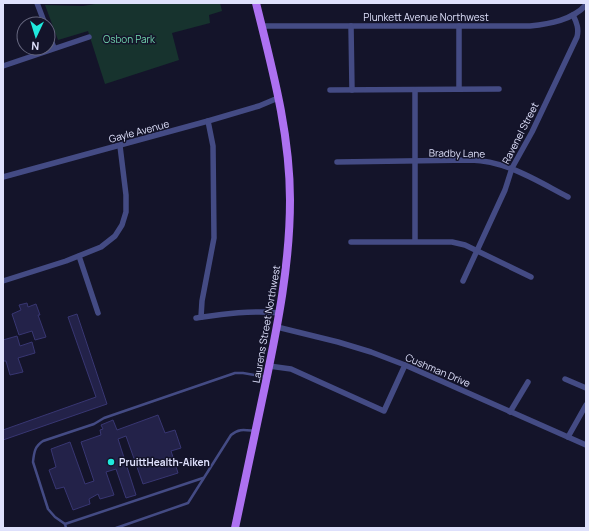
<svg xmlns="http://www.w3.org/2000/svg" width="589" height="531" font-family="Manrope,sans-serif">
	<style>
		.green { fill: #17332e }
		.building { fill: #232249; stroke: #383672 }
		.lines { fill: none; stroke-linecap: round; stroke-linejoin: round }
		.lane { stroke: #444b84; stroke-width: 2.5 }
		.street { stroke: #444b84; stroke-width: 5.5 }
		.primary { stroke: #ad71f1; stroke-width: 8 }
		.poi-dot { fill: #1fe9dd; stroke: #14142a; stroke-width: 1.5 }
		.labels { text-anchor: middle; stroke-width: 3; stroke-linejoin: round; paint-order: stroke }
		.street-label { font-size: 10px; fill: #dfe1fc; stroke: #14142a }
		.park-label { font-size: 10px; fill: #71d6ad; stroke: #14142a }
		.poi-label { font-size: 10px; font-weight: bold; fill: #dfe1fc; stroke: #14142a; text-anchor: start }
	</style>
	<rect width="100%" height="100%" fill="#14142a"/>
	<path class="green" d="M101,3H220L222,11L209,15L210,23L172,33L179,60L105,84L88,31L58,40L45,5L83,6Z"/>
	<g class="building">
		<path d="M27,303L28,307L36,304L40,315H38L46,337L35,340L32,331L19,335L12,314L21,310L19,305Z"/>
		<path d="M77,314L107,404L3,440V430L96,397L68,317Z"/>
		<path d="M17,336L20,346L32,342L35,353L18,358L23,372L10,375L6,361H3V340Z"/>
		<path d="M158,415L165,433L175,430L181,448L171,451L178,473L143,484L126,436L118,439L136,495L126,498L116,469L106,472L114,495L100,499L98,494L89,499L90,504L73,510L64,487L56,489L49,470L56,467L51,449L70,442L85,484L94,481L81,442L101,435L100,430L103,429L101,425L113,420L117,430Z"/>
	</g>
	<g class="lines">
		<g class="lane">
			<path d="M65,524L55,517L48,509L33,462C34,452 35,446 43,441L94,424L104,418L235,373H243L266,377"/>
			<path d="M66,528L65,524L203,478"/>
			<path d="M116,528L188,503L231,435C239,428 245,430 255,431"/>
		</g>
		<g class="street">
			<path d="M37,3L45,24"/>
			<path d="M262,26H530C550,24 572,20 586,5"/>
			<path d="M351,26L352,90"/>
			<path d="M48,32L54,48"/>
			<path d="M3,66L89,37"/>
			<path d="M459,89V26"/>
			<path d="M330,90L499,89"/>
			<path d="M415,90V241"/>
			<path d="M337,162L471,160C507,161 537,181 568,197"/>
			<path d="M3,177L208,121L259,106L278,98"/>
			<path d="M351,242H452L465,245L531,277"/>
			<path d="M79,256L98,313"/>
			<path d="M3,281L66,261L101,247L115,236L122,225L126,212V195L120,146"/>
			<path d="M463,281L505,190L512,168L532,132L577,37C579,29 577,23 573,15"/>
			<path d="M201,317L202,301L214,238L213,146L208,121"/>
			<path d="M196,318C224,314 251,310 280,313"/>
			<path d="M277,327L338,342L371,352L405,365L586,445"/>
			<path d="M269,366L291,369L384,411L405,365"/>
			<path d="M565,379L586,388"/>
			<path d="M510,412L528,382"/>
			<path d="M568,437L586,405"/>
		</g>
		<path class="primary" d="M235,528C245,481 255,433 265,386C278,324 290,263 290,200C290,133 272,68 256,3"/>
	</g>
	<circle class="poi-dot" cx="111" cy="462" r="4"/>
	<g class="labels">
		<g class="street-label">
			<text x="426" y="21">Plunkett Avenue Northwest</text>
			<text transform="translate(139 131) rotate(-15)" y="4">Gayle Avenue</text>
			<text transform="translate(520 133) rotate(-63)" y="4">Ravenel Street</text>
			<text transform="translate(457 153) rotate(1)" y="4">Bradby Lane</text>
			<text transform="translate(266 324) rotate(-80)" y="4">Laurens Street Northwest</text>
			<text transform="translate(438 370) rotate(23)" y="4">Cushman Drive</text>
		</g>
		<g class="park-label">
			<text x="129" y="43">Osbon Park</text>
		</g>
		<g class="poi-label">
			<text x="119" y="466">PruittHealth-Aiken</text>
		</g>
	</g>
	<rect width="589" height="531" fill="none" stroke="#dfe1fc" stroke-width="8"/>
	<g transform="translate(36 36) rotate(184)"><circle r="19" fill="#14142a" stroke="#65667e"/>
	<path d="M0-3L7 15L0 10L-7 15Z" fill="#1fe9dd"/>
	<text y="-6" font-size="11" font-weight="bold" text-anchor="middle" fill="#dfe1fc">N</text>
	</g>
</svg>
